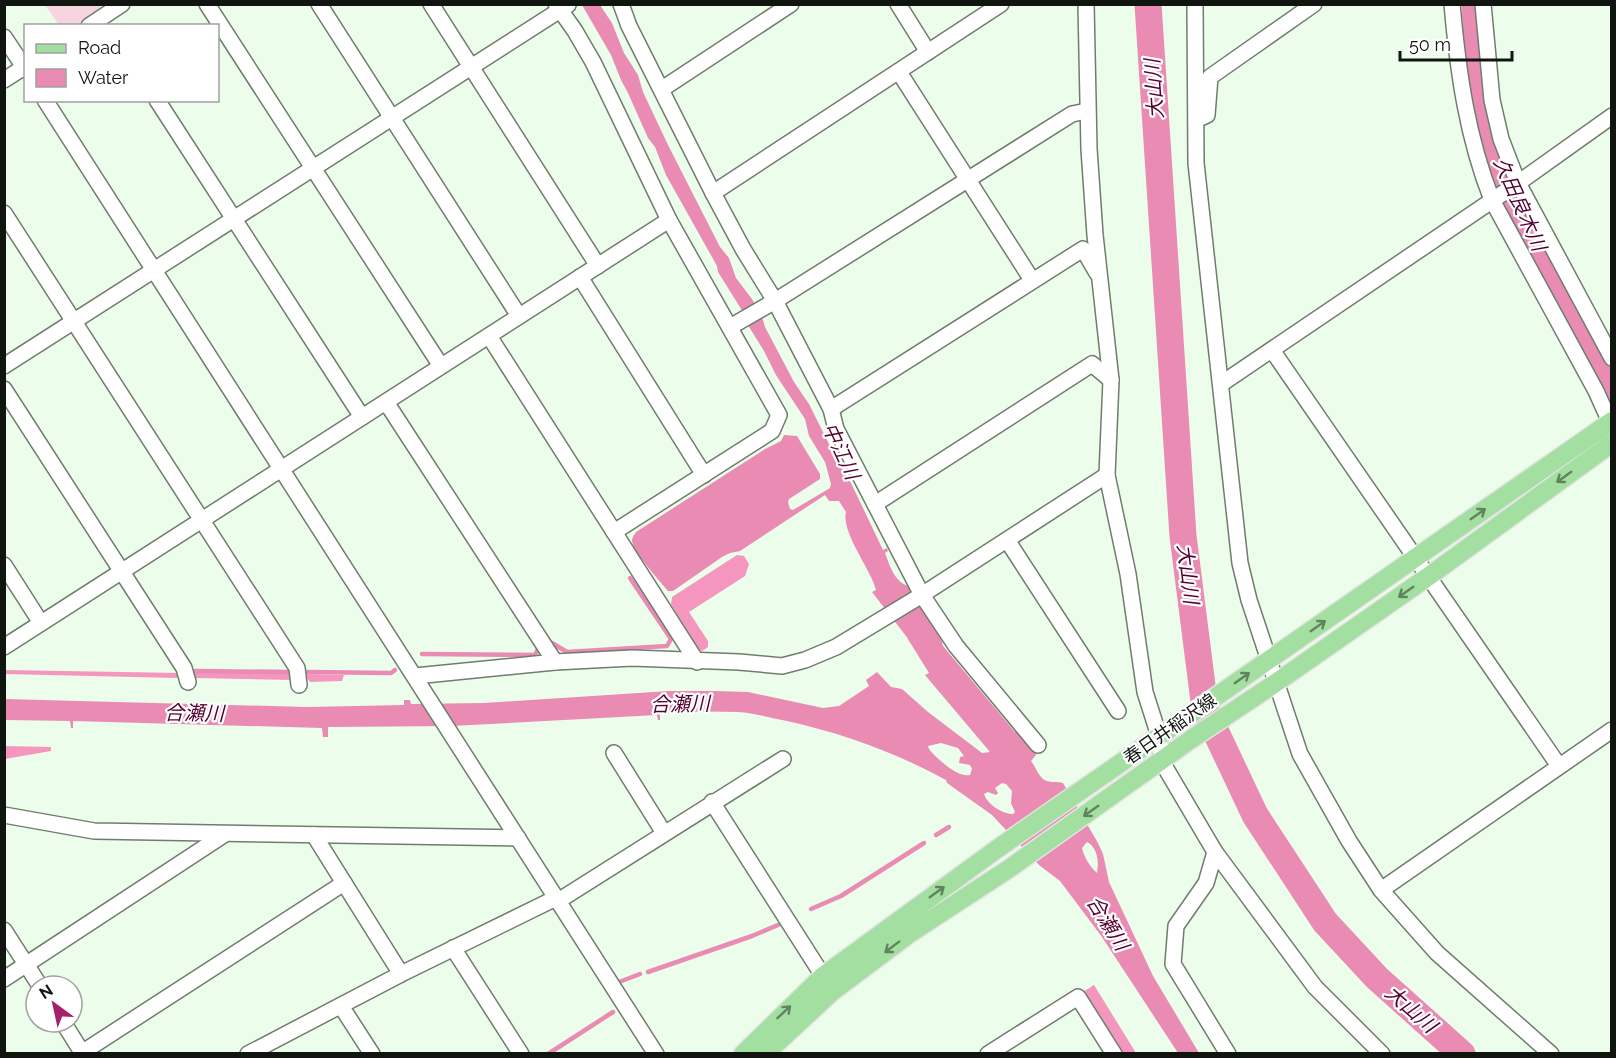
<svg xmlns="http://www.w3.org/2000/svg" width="1616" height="1058" font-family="Raleway,'Noto Sans JP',sans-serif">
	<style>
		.green { fill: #f6d5e1 }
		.forest { fill: #f596be }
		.water { fill: #e98bb3; fill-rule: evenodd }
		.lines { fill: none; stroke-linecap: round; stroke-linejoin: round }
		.stream { stroke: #e98bb3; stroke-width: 4.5 }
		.river { stroke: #e98bb3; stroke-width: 27 }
		.minor-casing { stroke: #707d6e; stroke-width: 18 }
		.major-casing { stroke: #e2e3e2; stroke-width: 21 }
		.minor { stroke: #fff; stroke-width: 15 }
		.major { stroke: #a3dfa0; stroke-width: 18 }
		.oneway { stroke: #61845f }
		.labels { text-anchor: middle; stroke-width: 4.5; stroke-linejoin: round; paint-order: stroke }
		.street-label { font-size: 18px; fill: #101510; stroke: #fff }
		.water-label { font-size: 20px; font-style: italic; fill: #540030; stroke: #fff }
	</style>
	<rect width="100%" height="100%" fill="#edfdeb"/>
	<path class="green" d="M45,5H99L102,10L77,25H59Z"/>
	<g class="forest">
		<path d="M737,555L744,556L749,564L745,576L689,612L708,641V647L702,651L698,649L671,604L672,597Z"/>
		<path d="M5,670L179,673L177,678L5,674Z"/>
		<path d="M192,672L294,673L292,680L196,678Z"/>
		<path d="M304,674L344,675L342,681L310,682Z"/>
		<path d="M5,746L51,747V751L5,759Z"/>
		<path d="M1094,985L1136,1053H1121L1083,992Z"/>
	</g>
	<path class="water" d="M582,5H600L612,23L624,53L638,75L643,92L668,145L720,247L729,258L736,278L752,299L763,320L765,327L794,382L809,404L836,458L851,483L883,550L887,548L888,551L885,553C890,566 894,581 908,586L941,638L943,646L1015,732L1018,730L1036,751V755L1031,761C1036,767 1039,779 1047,781C1053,783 1057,781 1063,783L1098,843L1103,854L1109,882L1153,976L1199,1053H1178L1102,937L1060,881L1039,865L992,815L947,783L946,780C894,752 845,734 787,721C771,718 754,713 738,712C712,711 686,711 660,714V720H658L657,715L452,726L328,727V737H323L322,728L73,721V728H71L70,721L5,720V699L307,707L404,705V700H410L411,704L484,703L669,691H716L748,692L823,708L839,706L869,686L866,680L877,672L891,687L902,689L928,712L982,753L990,752L925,675L929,673L906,636L872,592L876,590L874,584C867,565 841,530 846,512L839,501H829L825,495L740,551L730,553L722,557L673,591H668C660,581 634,553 632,541C632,537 634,536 636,532L765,449L781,441L784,435L797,436L820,474V479L789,499L788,502L790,509L793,510L830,488L831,484L825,462L809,436L805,419L776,375L764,351L746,322L743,312L718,272L717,266L666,175L655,147L648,138L628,93L621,80L611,55ZM941,743L958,748L964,756L960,757L959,763L970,765L972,769L970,775C958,778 937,759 929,749L928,746ZM1002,783L1006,784L1012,791L1011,803L1015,812L1013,814C1002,814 987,804 984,794L988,792L996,795L998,793L995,788ZM1087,842C1098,848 1099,862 1097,873C1090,867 1084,857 1082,848Z"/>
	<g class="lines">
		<g class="stream">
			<path d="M552,643L567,652L667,646L671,639L630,578"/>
			<path d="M422,654L535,655L538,649"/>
			<path d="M195,671L291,672"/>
			<path d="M307,672L391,673L395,670"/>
			<path d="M936,835L949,827"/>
			<path d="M811,909L841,896L924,843"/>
			<path d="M648,972L752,936L778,925"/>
			<path d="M619,982L640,974"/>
			<path d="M548,1054L613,1012"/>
		</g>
		<g class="river">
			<path d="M1148,4L1183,536L1205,709L1255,815L1325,922L1377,978L1462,1054"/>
			<path d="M1475,4C1478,48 1477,95 1490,136C1502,178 1526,214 1541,254L1612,390"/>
		</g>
		<g class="minor-casing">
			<g id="minor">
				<path d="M207,4L441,366"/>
				<path d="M319,4L519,316"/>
				<path d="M431,4L598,266"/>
				<path d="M556,4L575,31L593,62L669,220L779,415L772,431L614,532"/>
				<path d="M621,4L629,26L713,193L743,249L775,301L831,409L836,429L922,595L956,646L1038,745"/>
				<path d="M898,4L928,52"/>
				<path d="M1086,4L1089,149L1095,235L1111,380L1107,475L1128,574L1145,692L1159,736L1162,762L1215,852L1206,883L1176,926L1173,964L1228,1054"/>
				<path d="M1195,4L1196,163L1240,563L1249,600L1300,754L1349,841L1381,890L1437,953L1551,1054"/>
				<path d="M1452,4C1458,72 1467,137 1492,200L1596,391L1610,422"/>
				<path d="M1483,4L1492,100L1501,139L1518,183L1612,358"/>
				<path d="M89,26L122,4"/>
				<path d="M4,37L26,70"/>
				<path d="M899,72L1032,280"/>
				<path d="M4,80L26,66"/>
				<path d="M662,89L791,4"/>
				<path d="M45,100L656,1054"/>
				<path d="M157,100L362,417"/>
				<path d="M1196,120L1207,115L1210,77L1314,4"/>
				<path d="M713,193L1001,4"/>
				<path d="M4,213L297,668L299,685"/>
				<path d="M580,277L704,475"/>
				<path d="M730,327L775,301L1072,114L1087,111"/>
				<path d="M489,336L697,662"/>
				<path d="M1272,350L1559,766"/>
				<path d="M4,366L568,5"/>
				<path d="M1221,384L1518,183L1612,116"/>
				<path d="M4,389L184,668L188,682"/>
				<path d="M386,402L555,662"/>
				<path d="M831,409L1083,249L1097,273"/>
				<path d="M875,504L1092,364L1111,380"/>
				<path d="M1007,540L1118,711"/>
				<path d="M4,565L41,623"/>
				<path d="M4,647L669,220"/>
				<path d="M415,676L555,662L632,658L739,662L782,666L805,660L836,647L917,598L1107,475"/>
				<path d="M614,753L664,833"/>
				<path d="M712,802L823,976"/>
				<path d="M4,815L94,831L518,838"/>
				<path d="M314,835L401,974"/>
				<path d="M1215,852L1315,987L1382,1054"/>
				<path d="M1381,890L1612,730"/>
				<path d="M558,901L783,759"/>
				<path d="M4,930L40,986"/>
				<path d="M453,948L521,1054"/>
				<path d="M4,979L225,834"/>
				<path d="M341,1006L372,1054"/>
				<path d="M63,1022L83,1054"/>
				<path d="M83,1052L344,883"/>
				<path d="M248,1054L401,974L556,898"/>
				<path d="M988,1054L1078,997L1114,1054"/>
			</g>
		</g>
		<g class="major-casing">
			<g id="major">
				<path d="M743,1054L823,976L997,849L1612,421"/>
				<path d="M765,1054L833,991L909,934L1010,868L1190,740L1277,682L1429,576L1612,443"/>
			</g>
		</g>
		<use href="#minor" class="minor"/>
		<use href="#major" class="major"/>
	</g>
	<defs><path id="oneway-shaft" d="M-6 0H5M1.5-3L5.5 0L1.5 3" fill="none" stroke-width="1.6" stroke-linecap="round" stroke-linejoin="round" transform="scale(1.5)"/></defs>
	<g class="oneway">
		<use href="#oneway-shaft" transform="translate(1564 477) rotate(144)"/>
		<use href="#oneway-shaft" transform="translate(1478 514) rotate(-35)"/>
		<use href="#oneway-shaft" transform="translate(1406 592) rotate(145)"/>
		<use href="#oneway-shaft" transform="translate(1318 626) rotate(-35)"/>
		<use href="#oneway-shaft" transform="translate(1242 678) rotate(-35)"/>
		<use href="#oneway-shaft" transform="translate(1091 811) rotate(145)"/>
		<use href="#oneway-shaft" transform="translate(937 892) rotate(-36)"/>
		<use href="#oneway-shaft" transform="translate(892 947) rotate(143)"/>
		<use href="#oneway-shaft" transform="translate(784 1012) rotate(-43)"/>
	</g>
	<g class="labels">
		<g class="street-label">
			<text transform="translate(1170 729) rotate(-35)" y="6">春日井稲沢線</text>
		</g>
		<g class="water-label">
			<text transform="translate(1154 89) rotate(-94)" y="7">大山川</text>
			<text transform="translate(1520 204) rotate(66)" y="7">久田良木川</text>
			<text transform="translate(841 451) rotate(65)" y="7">中江川</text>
			<text transform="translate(1188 574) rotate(83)" y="7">大山川</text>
			<text transform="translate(680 704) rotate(-1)" y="7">合瀬川</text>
			<text transform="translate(194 713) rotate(1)" y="7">合瀬川</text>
			<text transform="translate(1108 923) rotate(58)" y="7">合瀬川</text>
			<text transform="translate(1411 1009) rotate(41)" y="7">大山川</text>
		</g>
	</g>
	<rect width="1616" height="1058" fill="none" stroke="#101510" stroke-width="12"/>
	<rect x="24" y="24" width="195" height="78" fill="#ffffff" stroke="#9fa19f" stroke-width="1.5"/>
	<rect x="36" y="44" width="30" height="9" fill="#a3dfa0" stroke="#9fa19f" stroke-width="1.5"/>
	<text x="78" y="54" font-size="18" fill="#101510">Road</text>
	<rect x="36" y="69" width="30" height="18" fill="#e98bb3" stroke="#9fa19f" stroke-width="1.5"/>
	<text x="78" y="84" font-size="18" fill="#101510">Water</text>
	<g transform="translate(54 1004) rotate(327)"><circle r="28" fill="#ffffff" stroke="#9fa19f" stroke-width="1.5"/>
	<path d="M0-4.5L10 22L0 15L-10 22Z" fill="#a72069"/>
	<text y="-9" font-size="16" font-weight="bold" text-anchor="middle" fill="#101510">N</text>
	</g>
	<path d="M1400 51v9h112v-9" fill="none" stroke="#101510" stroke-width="3"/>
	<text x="1409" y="51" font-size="18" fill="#101510" stroke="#ffffff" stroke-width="4.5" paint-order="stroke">50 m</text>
</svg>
